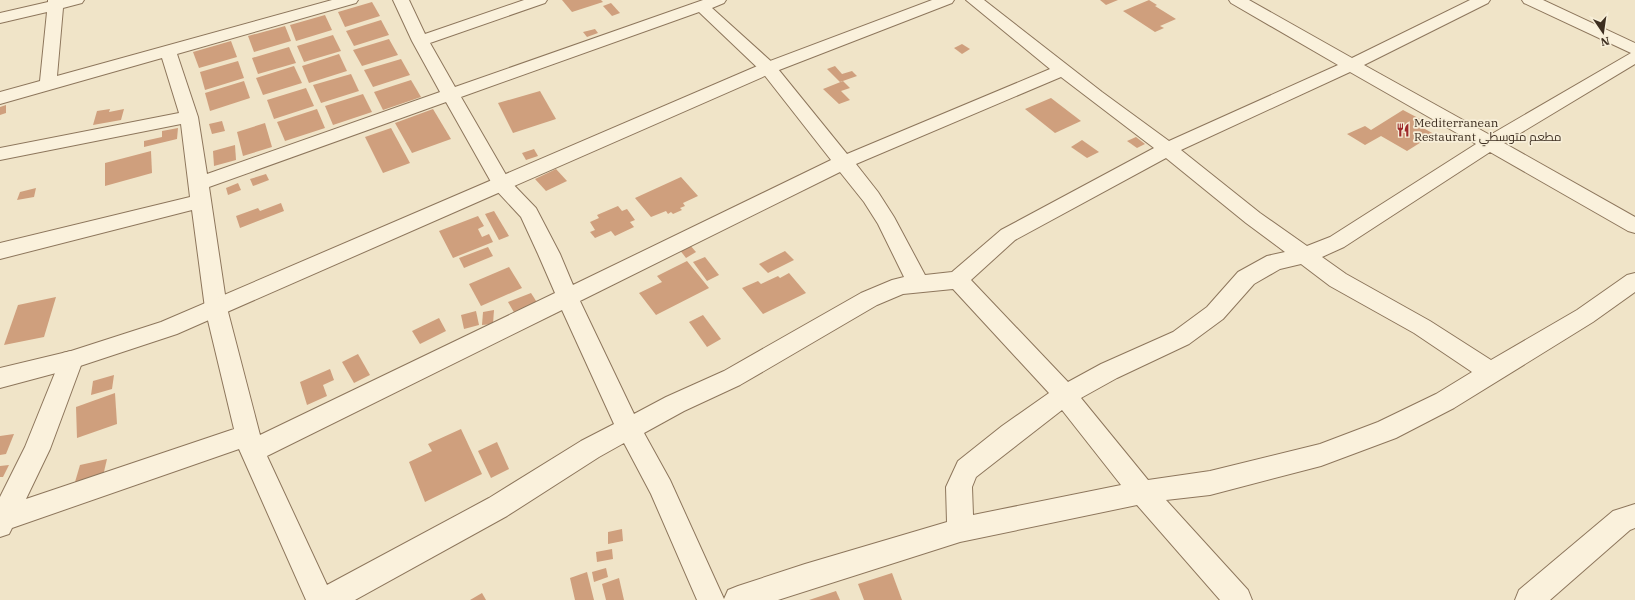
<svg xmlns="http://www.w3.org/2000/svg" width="1635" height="600" font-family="'IBM Plex Serif',Cairo,serif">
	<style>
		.building { fill: #cf9f7d }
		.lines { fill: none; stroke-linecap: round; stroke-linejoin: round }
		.minor-casing { stroke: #8d765c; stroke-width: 2 }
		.tertiary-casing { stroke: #8d765c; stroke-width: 2 }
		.minor { fill: #faf1dc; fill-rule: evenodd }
		.tertiary { fill: #faf1dc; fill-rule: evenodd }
		.labels { text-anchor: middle; stroke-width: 3.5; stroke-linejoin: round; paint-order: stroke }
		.poi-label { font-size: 12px; fill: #3d2e20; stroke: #f7eed8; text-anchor: start }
	</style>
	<rect width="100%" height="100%" fill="#f0e4c8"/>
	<g class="building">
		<path d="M562,0H601L603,2L572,12Z"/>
		<path d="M1100,0H1118L1106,5Z"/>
		<path d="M1149,0L1157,5L1155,6L1176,19L1160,26L1164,28L1155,32L1123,11Z"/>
		<path d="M372,2L380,16L345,27L338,12Z"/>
		<path d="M611,3L620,13L612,16L603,6Z"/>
		<path d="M325,15L332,30L296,41L290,25Z"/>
		<path d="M381,20L389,35L354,46L346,31Z"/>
		<path d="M285,26L291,41L254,52L248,36Z"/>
		<path d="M595,29L598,33L587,37L583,32Z"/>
		<path d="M333,35L341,51L304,62L297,46Z"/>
		<path d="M389,39L398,55L362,66L353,50Z"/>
		<path d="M231,41L237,57L199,68L193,52Z"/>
		<path d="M962,44L970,49L962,54L954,48Z"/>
		<path d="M289,47L296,63L258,74L252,58Z"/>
		<path d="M339,54L347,71L309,83L302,66Z"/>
		<path d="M401,59L410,75L373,87L364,70Z"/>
		<path d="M238,61L244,78L205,90L200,72Z"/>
		<path d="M294,66L302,83L263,95L256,78Z"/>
		<path d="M835,66L842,74L852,71L857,76L840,82L827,69Z"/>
		<path d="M351,74L359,91L321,103L313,85Z"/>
		<path d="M411,80L421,97L383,110L374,92Z"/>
		<path d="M244,81L250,98L210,111L205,93Z"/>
		<path d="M843,81L850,88L841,91L850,100L839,104L823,89Z"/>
		<path d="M306,88L314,106L274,119L267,100Z"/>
		<path d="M540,91L556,119L513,133L498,103Z"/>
		<path d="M363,94L372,112L333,125L325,106Z"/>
		<path d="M1051,98L1081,121L1055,133L1025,109Z"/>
		<path d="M6,105V113L0,115V107Z"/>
		<path d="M110,109L109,112L124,109L121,120L93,125L97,111Z"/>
		<path d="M317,109L325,128L285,141L277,122Z"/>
		<path d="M433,109L451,139L412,153L395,123Z"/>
		<path d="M1403,110L1420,119L1414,123L1434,134L1407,151L1381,136L1365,145L1347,134L1365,126L1371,130Z"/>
		<path d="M222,121L225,131L212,134L209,124Z"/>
		<path d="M265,123L272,147L243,156L237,132Z"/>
		<path d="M178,128L177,139L144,147V141L162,137V131Z"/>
		<path d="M391,128L410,163L383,173L365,137Z"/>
		<path d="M1136,137L1145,144L1137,148L1127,141Z"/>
		<path d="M1082,140L1099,152L1087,158L1071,147Z"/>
		<path d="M235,145L236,160L214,166L213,151Z"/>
		<path d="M534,149L538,156L526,160L522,153Z"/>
		<path d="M151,151L152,173L105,186V163Z"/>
		<path d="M556,169L567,181L546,191L535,179Z"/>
		<path d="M266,174L269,180L253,186L250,179Z"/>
		<path d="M681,177L698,196L683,203L685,206L680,208L682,210L673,214L671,212L668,214L666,211L651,217L635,198Z"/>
		<path d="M238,183L241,190L228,195L226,188Z"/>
		<path d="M36,188L34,197L17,200L20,192Z"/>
		<path d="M281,203L284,211L240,228L236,216L258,208L260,211Z"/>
		<path d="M618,206L622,211L627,209L635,220L630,222L634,227L615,236L611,231L595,238L590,232L595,230L590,222L599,218L597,215Z"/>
		<path d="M494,211L509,236L499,240L485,214Z"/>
		<path d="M478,216L484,226L478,229L482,237L489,234L493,242L453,258L439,231Z"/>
		<path d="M689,244L696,252L686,258L679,249Z"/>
		<path d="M488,247L493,256L464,268L459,258Z"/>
		<path d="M785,251L794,260L768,273L759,264Z"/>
		<path d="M705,257L719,275L707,281L693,262Z"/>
		<path d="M687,261L709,288L656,315L639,293L662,282L657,276Z"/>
		<path d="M509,267L522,288L481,306L469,284Z"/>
		<path d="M789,273L806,293L763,314L742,288L758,281L761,284L778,276L780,278Z"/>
		<path d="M531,293L538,304L515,314L508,302Z"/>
		<path d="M56,297L44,337L4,345L18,305Z"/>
		<path d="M494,310L493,324L482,325L483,312Z"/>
		<path d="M476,311L479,325L464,329L461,315Z"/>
		<path d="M703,315L721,339L707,347L689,322Z"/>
		<path d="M439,318L446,331L420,344L412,331Z"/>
		<path d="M358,354L370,375L354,383L342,362Z"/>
		<path d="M330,369L334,380L323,385L327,396L307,405L300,382Z"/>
		<path d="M114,375L112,389L91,395L93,381Z"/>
		<path d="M115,393L117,424L77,438L76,407Z"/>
		<path d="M461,429L482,474L425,502L409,462L432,451L428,444Z"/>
		<path d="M14,434L6,454L0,455V436Z"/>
		<path d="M497,442L509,469L491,478L478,451Z"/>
		<path d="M107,459L103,476L75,482L80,465Z"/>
		<path d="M9,465L3,477H0V466Z"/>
		<path d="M622,529L623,541L608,544V532Z"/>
		<path d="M612,549L613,559L597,562L596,552Z"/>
		<path d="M606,568L608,577L594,582L592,572Z"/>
		<path d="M587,572L594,600H575L570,578Z"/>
		<path d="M892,573L902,600H864L858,584Z"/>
		<path d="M619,578L624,600H606L602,584Z"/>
		<path d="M836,591L840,600H809Z"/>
		<path d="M482,593L486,600H470Z"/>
	</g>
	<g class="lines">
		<g class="minor-casing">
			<g id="minor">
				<path d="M48,0H84L82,3L63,8L57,76L332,0H358L356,3L177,54L198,117L207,174L440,92L412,41L393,0H409L425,34L524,0H547L545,3L430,43L455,87L703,0H726L724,3L712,8L774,64L847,154L1050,69L966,0H984L1102,92L1169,141L1338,65L1231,3L1229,0H1249L1352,58L1470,0H1490L1488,3L1364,65L1490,135L1631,53L1524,3L1522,0H1543L1635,43V64L1504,143L1635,217V233L1628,231L1490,152L1344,247L1322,257L1346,274L1430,321L1491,360L1577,310L1627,275L1635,273V292L1593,322L1454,408L1396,438L1321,466L1210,495L1166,500L1248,590L1252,600H1220L1137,505L960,542L778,600H697L651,494L624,443L599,457L507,516L355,600H306L239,449L12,528L9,534L0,537V497L25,447L63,353L71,351L79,353L83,360L50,449L26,499L234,429L205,308L192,210L0,259V243L190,197L181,124L0,160V148L179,113L162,58L0,104V92L40,81L47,12L0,23V13L48,2ZM699,12L762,72L831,160L573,285L560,254L536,208L509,180L461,97ZM1350,72L1476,144L1330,237L1307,246L1260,213L1181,150ZM1061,77L1154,148L1001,230L952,272L925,275L894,217L878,192L856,164ZM446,102L495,189L521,217L538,254L555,293L260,435L227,308L209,187ZM1166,158L1246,223L1285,252L1267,256L1238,272L1207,307L1173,332L1101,364L1068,382L971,280L1015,240ZM840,172L864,202L878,224L904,277L892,280L861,293L724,371L666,397L634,414L580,301ZM1301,264L1330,286L1414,333L1472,372L1436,394L1378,422L1320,444L1210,471L1148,480L1081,398L1117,378L1189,344L1223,319L1254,284L1280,269ZM953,289L1049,393L1002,426L958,461L946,487L947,522L805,564L738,586L728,590L724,599L670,480L644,433L684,411L740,385L877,305L903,294ZM562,310L614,424L581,441L489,498L327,585L267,456ZM1062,410L1121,485L973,515L972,487L976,477Z"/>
				<path d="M1635,504V528L1630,530L1550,600H1515L1519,590L1613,511Z"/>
			</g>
		</g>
		<g class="tertiary-casing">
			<path id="tertiary" d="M932,0H954L952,3L774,72L177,334L71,369L0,388V368L71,351L161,322L762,64Z"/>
		</g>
		<use href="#minor" class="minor"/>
		<use href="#tertiary" class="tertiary"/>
	</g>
	<defs>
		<g id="restaurant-bare" transform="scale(1.08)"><path d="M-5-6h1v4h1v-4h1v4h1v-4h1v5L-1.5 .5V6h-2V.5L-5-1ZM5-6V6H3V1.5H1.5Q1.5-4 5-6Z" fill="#9e2a2b" stroke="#f7eed8" stroke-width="2.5" paint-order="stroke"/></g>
	</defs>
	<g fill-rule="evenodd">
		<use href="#restaurant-bare" x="1403" y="130"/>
	</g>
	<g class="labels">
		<g class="poi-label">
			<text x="1414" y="127">Mediterranean<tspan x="1414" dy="14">Restaurant مطعم متوسطي</tspan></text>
		</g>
	</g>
	<g transform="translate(1603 32) rotate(167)" stroke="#f7eed8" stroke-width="3" paint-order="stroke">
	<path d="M0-3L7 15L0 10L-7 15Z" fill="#3d2e20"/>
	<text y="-6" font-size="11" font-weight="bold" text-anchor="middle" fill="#3d2e20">N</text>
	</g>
</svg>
